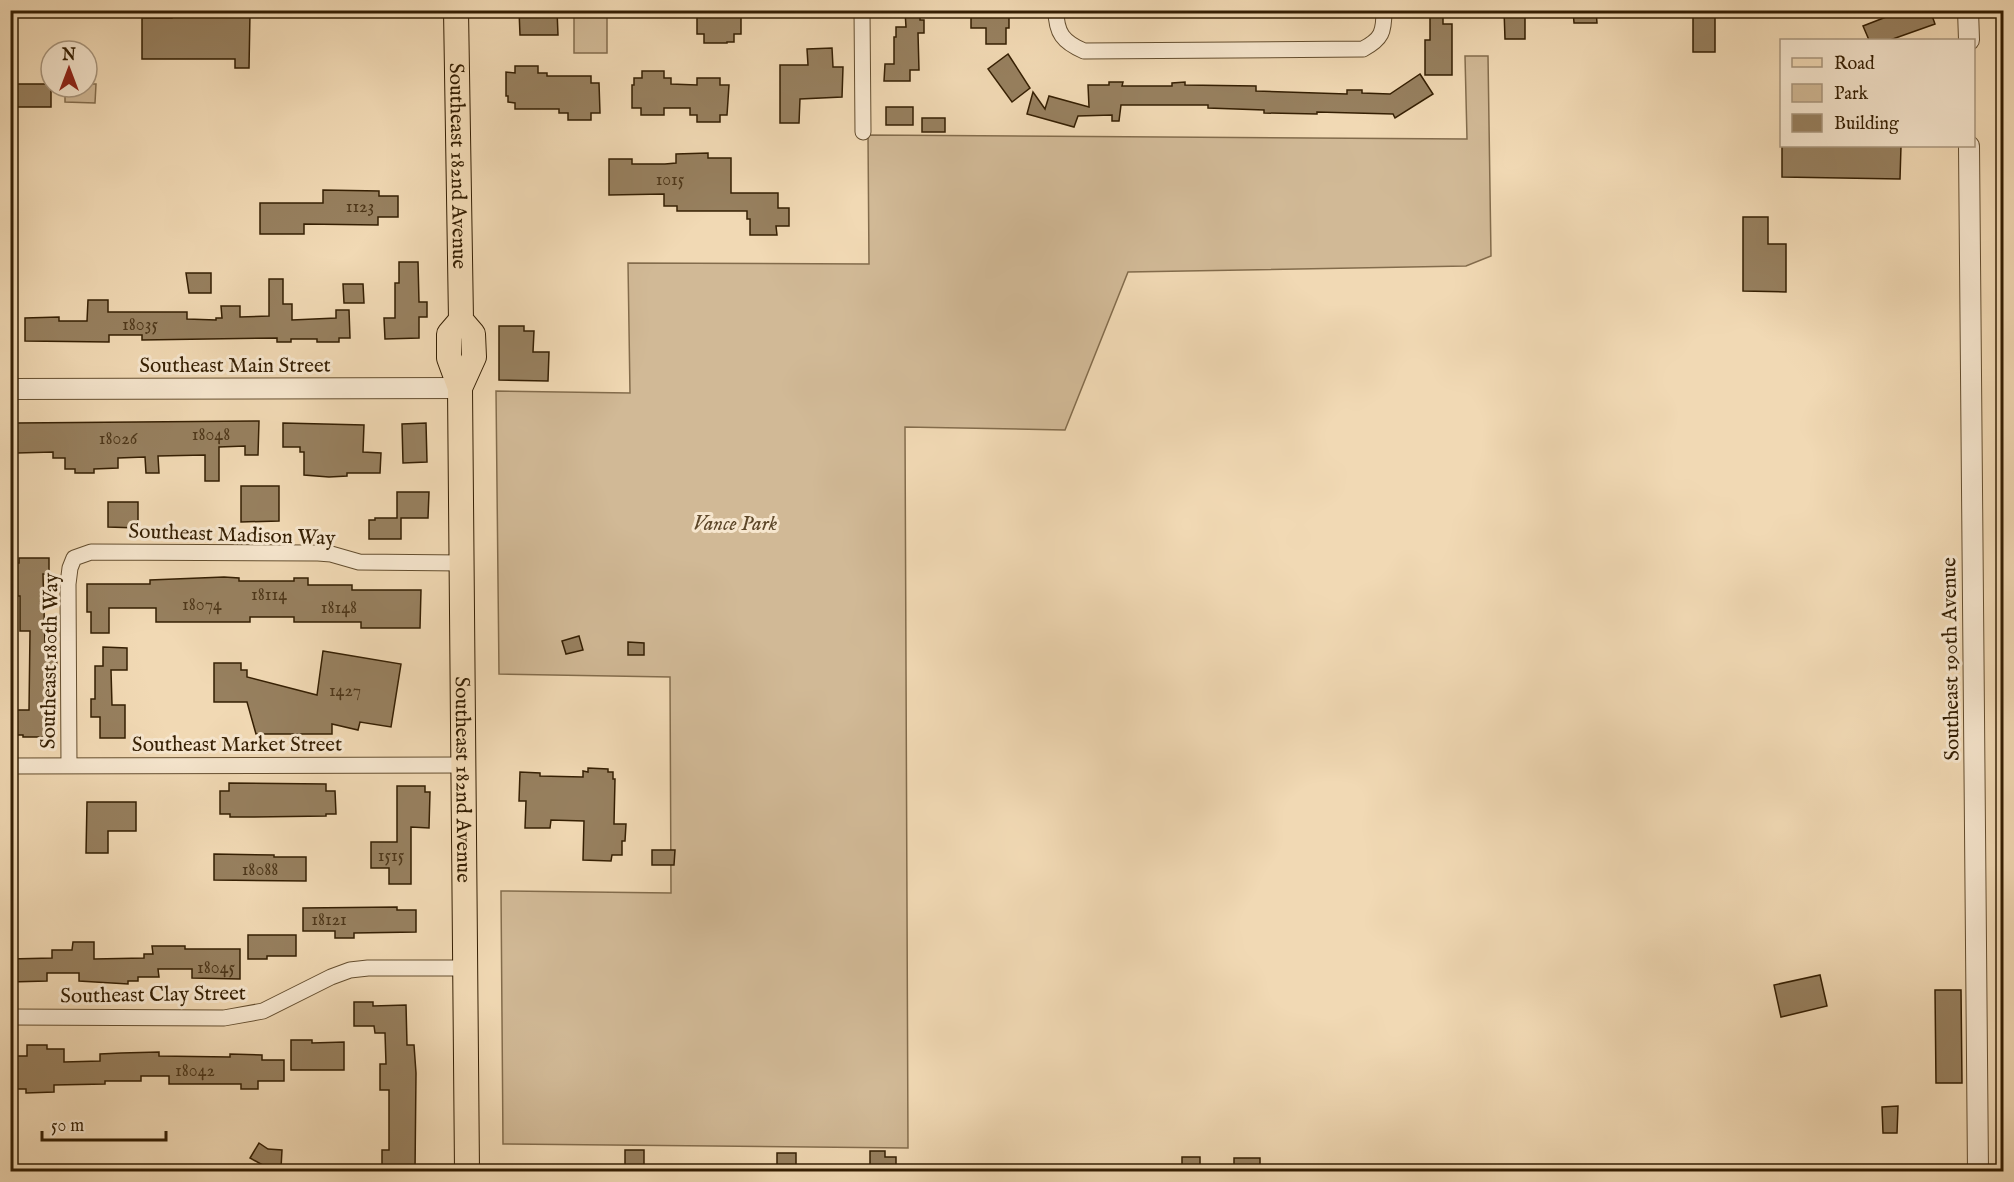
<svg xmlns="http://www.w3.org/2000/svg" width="2014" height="1182" font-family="'IM FELL English',serif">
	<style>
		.green { fill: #d1b996; stroke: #836c4c; stroke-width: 1.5 }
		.building { fill: #97805f; stroke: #351f03; stroke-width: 1.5 }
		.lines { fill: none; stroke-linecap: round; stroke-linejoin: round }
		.minor-casing { stroke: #644e2f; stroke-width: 17 }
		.tertiary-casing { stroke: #644e2f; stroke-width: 22 }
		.primary-casing { stroke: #351f03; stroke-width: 26 }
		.minor { stroke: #f6e6ce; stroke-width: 15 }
		.tertiary { stroke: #f6e6ce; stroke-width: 20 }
		.primary { stroke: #f1d9b4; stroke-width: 24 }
		.labels { text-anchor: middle; stroke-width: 6; stroke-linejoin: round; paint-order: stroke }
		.number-label { font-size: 18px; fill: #4e371a }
		.street-label { font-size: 21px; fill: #351f03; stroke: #f6e6ce }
		.park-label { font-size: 21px; font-style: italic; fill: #5c4628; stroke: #f6e6ce }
	</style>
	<rect width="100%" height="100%" fill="#f1d9b4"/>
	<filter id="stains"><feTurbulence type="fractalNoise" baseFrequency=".00333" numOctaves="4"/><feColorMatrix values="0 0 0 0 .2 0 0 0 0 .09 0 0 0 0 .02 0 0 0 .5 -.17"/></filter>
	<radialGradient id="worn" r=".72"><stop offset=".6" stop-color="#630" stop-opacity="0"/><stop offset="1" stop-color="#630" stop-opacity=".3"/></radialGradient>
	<g class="green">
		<rect x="574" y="11" width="33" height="42"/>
		<path d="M1465,56H1488L1491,256L1466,266L1128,272L1065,430L905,427L908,1148L503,1144L501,891L671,893L670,677L499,674L496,391L630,393L628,263L869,264L868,135L1467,139Z"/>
		<path d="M87,84H96L95,103L65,102V87H87Z"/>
	</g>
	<g class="building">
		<path d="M187,10L250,13L249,68H235V59H142V18H172V13H186Z"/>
		<path d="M519,10H557L558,35H520Z"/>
		<path d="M734,10L741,12V34H734V42H727V43H704V34H697V11Z"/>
		<path d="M971,10L1009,11V28H1006V44H986V28H971Z"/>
		<path d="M1430,10H1443V24H1452V75H1425V40H1430Z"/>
		<path d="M1504,10H1525V39H1505Z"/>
		<path d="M1573,10H1596L1597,23H1574Z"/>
		<rect x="1693" y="10" width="22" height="42"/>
		<path d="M1904,10H1930L1935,24L1890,40H1869L1863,26Z"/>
		<path d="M905,11H920V20H924V33H918L919,70H910V81H884L885,64H894V37H896V27H906Z"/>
		<path d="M832,48L833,67H843L842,97L800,99L799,123H780V65H808L807,49Z"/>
		<path d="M1008,54L1030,88L1012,102L988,69Z"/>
		<path d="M515,66H538V73H547V76H591V83H599L600,113H591V120H568V113H559V109H515V103L508,102V96H506V72L515,73Z"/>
		<path d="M642,71H664V78H671V84L697,85V78H720V85H729L727,115H720V122H697V115H690V108H664V115H641V108H632V85H634V78H642Z"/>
		<path d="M1420,74L1433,94L1395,118L1393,114L1317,112V114L1264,113V110L1208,108V105H1121L1119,121H1112V115L1078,116L1074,127L1027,114L1033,92L1045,109L1049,96L1089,107L1088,85H1109V82H1123L1122,86H1172V83L1185,82V85L1256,86V91L1347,94V90H1362V93L1390,94Z"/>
		<rect x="10" y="84" width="41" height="23"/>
		<rect x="886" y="107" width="27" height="18"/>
		<rect x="922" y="118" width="23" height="14"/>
		<path d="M1782,146H1901L1900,179L1782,177Z"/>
		<path d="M708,153V158H731V193H778V208H789V226H776L777,235H750V219H747V211H677V206H664V194L609,195V159H632V164H665L676,163V154Z"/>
		<path d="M323,190L379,191V196H398V217H378V225L304,224V234H260V203H323Z"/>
		<path d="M1743,217H1768V244H1786V292L1743,291Z"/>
		<path d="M399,262H418L419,302H427V317H419V338L385,339L384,318H395V283H399Z"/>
		<path d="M186,273H211V293H189Z"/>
		<path d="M269,279H283V304H292V320L336,318V310H349L350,338H339V342H317V339H291V342H277V338L142,340V335H109V342L25,341V318L59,317V321H87L88,300H108V312H187V319L216,320V318H222L221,306H240V317L269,316Z"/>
		<path d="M343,284H363L364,303H344Z"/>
		<path d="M499,326H524V331H534L533,352H549L548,381L499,380Z"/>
		<path d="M259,421L258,455H245V446L219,447V481H205V455L158,456L159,473H146L145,457L118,458V468L94,469V473H75V469H65V458H53V452L17,453V423Z"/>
		<path d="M283,423L364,425L363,452L381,453L380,473H347V476L329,477L304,475V452H300V447H283Z"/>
		<path d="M426,423L427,462L403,463L402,424Z"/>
		<path d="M241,486H279V521L241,522Z"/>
		<path d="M397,492H429L428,518H401V539H369V520H375V518H397Z"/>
		<path d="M108,502H138V528L108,527Z"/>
		<path d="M19,558H49V574H43L45,645H57L56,721H51V737H23V735H10V710H29L30,631H20V596H11L12,563H19Z"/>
		<path d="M224,577L239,578V581H294V578H308V585H352V590H421L420,628H361V622H294V617H250V622H156V608H109V633H91V612H87V584H150V580Z"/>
		<path d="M579,636L583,650L566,654L562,641Z"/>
		<path d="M628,642L644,643V655H628Z"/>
		<path d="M103,647L127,648V670H111L112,705H125V738H100V717H91V699H95V666H103Z"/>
		<path d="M323,651L401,664L391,727L360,722L358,730L332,724V734H256L247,702H214V663H241V670H247V677L317,695Z"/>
		<path d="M588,768L608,769V772H613V779H615L614,824H626L625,841H622V855H612L611,861L583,860L584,821L551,820L550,828H525L526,801H519L520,772L540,773V776L583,777V771L588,772Z"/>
		<path d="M229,783L326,784V791H335L336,814H326V816L248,817H230V814H220V791H229Z"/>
		<path d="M397,786H425V792H430L429,828L411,827V884H389V868H371V842H397Z"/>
		<path d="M87,802H136V831H108V853H86Z"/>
		<path d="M652,850H675L674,865H652Z"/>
		<path d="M214,854L274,855V857H306V881L214,880Z"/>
		<path d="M397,907V910H416V932L354,933V938H335V931H303V908Z"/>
		<path d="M248,935H296V956H267V959H248Z"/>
		<path d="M73,942H94V959L144,958V954H153L152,946H185V949H240V979L192,978V969H158L159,977H138V981H128V984L79,981V973H47V981L10,982V959L52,958V950H72Z"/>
		<path d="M1820,975L1827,1006L1781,1017L1774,985Z"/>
		<path d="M1935,990H1961L1962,1083H1936Z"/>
		<path d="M354,1002H373V1006L406,1005L407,1045H414L416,1073L415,1172L382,1171V1150H389V1090H380V1064H386L385,1033H375L374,1026H354Z"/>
		<path d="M291,1040H312V1043L344,1042V1070H291Z"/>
		<path d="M27,1045H47V1049H64V1062L100,1061V1054L121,1053L159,1052V1056L230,1057V1054L262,1055V1060H284V1081H258V1089H241V1084H169V1076H141V1081H105V1084L54,1085V1092L26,1093V1089H10V1056H27Z"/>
		<path d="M1898,1106L1897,1133H1883L1882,1107Z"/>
		<path d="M259,1143L268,1149L282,1150L281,1168H268L250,1158Z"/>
		<rect x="625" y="1150" width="19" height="19"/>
		<path d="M870,1151H885V1157H896V1172H870Z"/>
		<rect x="777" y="1153" width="19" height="13"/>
		<rect x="1182" y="1157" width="18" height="15"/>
		<rect x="1234" y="1158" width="26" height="14"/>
	</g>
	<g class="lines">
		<g class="minor-casing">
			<g id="minor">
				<path d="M862,10L863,132"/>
				<path d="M1056,10C1056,33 1063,42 1084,51L1363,49C1382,39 1384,32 1384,10"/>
				<path d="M69,765L68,584L70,568L74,558L91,552L318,553L331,554L359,562L462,563"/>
				<path d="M10,766L464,765"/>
				<path d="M10,1017L224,1018L263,1011L331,977L350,970L368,968H466"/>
			</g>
		</g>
		<g class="tertiary-casing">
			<g id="tertiary">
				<path d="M1968,10L1969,40"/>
				<path d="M1969,146L1978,1172"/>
				<path d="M10,389L460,388"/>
			</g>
		</g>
		<g class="primary-casing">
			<g id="primary">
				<path id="s1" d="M456,10L461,320L473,334L474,357L460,388"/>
				<path id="s2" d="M461,320L449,334V358L460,388L467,1172"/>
			</g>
		</g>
		<use href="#minor" class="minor"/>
		<use href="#tertiary" class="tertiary"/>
		<use href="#primary" class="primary"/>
	</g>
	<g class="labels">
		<g class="number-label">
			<text x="670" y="185">1015</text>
			<text x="360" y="212">1123</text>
			<text x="140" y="330">18035</text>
			<text x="211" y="440">18048</text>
			<text x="118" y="444">18026</text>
			<text x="269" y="600">18114</text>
			<text x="202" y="610">18074</text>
			<text x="339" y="613">18148</text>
			<text x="345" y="696">1427</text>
			<text x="391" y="861">1515</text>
			<text x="260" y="875">18088</text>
			<text x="329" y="925">18121</text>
			<text x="216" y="973">18045</text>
			<text x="195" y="1076">18042</text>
		</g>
		<g class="street-label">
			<text dy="7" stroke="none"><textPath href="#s1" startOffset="156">Southeast 182nd Avenue</textPath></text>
			<text x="235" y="372">Southeast Main Street</text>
			<text transform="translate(232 534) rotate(2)" y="7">Southeast Madison Way</text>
			<text transform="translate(1950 659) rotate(-91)" y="7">Southeast 190th Avenue</text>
			<text transform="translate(49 661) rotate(-89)" y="7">Southeast 180th Way</text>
			<text x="237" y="751">Southeast Market Street</text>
			<text dy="7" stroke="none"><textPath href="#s2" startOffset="466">Southeast 182nd Avenue</textPath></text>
			<text transform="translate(153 994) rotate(-1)" y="7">Southeast Clay Street</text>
		</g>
		<g class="park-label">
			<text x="735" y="530">Vance Park</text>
		</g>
	</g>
	<rect width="2014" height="1182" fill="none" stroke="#f1d9b4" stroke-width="36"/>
	<rect x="12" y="12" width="1990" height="1158" fill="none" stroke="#351f03" stroke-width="3"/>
	<rect x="18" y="18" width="1978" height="1146" fill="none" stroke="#351f03" stroke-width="1.5"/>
	<rect x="1780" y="39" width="195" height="108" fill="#f6e6ce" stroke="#a9967d" stroke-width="1.5"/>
	<rect x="1792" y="58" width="30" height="9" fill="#f1d9b4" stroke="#a9967d" stroke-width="1.5"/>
	<text x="1834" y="69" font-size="18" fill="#351f03">Road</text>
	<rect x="1792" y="84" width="30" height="18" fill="#d1b996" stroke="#a9967d" stroke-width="1.5"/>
	<text x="1834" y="99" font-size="18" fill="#351f03">Park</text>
	<rect x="1792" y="114" width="30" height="18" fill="#97805f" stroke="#a9967d" stroke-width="1.5"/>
	<text x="1834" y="129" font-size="18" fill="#351f03">Building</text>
	<g transform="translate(69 69)"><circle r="28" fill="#f6e6ce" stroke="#a9967d" stroke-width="1.5"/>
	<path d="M0-4.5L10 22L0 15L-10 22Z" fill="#8f2418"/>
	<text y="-9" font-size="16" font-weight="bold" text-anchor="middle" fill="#351f03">N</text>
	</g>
	<path d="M42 1131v9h124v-9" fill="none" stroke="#351f03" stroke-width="3"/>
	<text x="51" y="1131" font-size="18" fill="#351f03" stroke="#f6e6ce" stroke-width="4.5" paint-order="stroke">50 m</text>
	<rect width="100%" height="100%" filter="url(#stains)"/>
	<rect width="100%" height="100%" fill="url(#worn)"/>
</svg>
